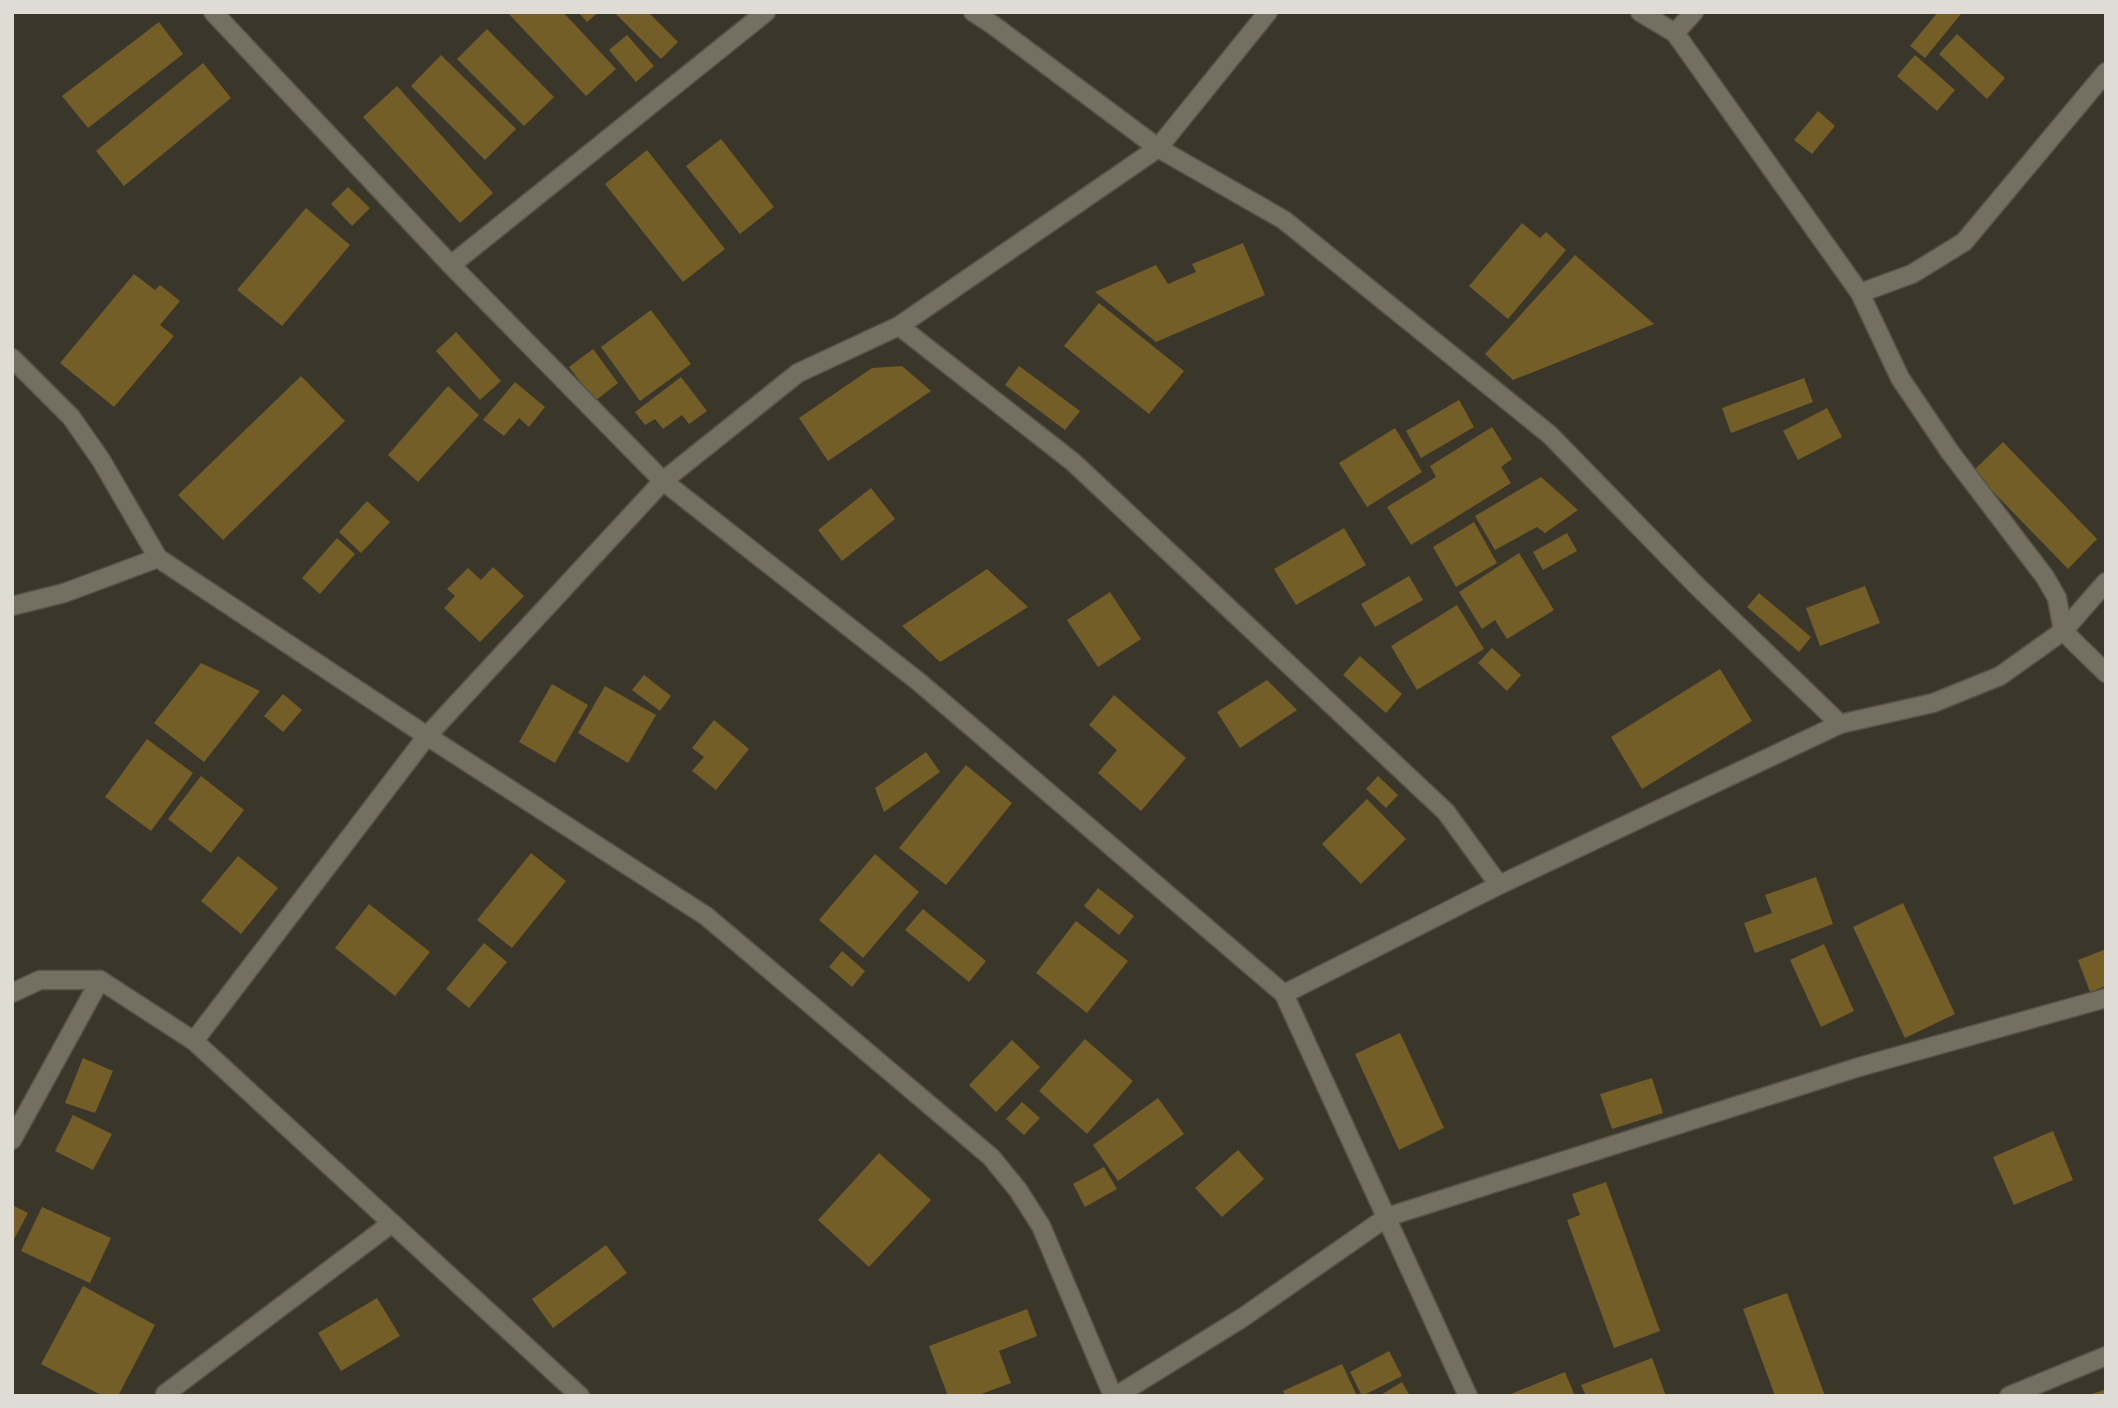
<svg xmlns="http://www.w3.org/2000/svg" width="2118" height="1408" font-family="'Exo 2',sans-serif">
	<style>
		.building { fill: #735e28 }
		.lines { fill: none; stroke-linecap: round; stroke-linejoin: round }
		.service-casing { stroke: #575349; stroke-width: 21 }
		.minor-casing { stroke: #575349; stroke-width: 21 }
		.service { stroke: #746f61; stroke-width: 18 }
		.minor { stroke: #746f61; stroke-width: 18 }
	</style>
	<rect width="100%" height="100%" fill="#3b362a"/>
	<g class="building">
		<path d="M507,12H563L616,69L586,96Z"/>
		<path d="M578,12H599L587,22Z"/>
		<path d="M614,12H648L678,42L661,59Z"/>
		<path d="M1938,12H1958L1961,14L1925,58L1910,46Z"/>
		<path d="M159,22L183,54L88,128L62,96Z"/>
		<path d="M487,29L554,97L524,126L457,59Z"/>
		<path d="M1957,34L2005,78L1987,99L1939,54Z"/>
		<path d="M627,35L654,66L636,82L609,50Z"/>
		<path d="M441,55L516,129L485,160L411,86Z"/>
		<path d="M1915,55L1955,90L1937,111L1897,76Z"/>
		<path d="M203,63L231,98L124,186L96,151Z"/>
		<path d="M397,86L493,193L460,223L363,117Z"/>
		<path d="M1818,111L1835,126L1812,154L1794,140Z"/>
		<path d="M721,139L774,207L740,234L686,166Z"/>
		<path d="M647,150L725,249L683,282L605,184Z"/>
		<path d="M348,187L370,208L352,226L331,204Z"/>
		<path d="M306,208L350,245L282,326L237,290Z"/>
		<path d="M1522,223L1540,238L1546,232L1566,250L1508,319L1469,286Z"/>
		<path d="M1243,243L1265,295L1156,342L1095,292L1156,265L1168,284L1196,272L1192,264Z"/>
		<path d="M1575,255L1654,324L1513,380L1485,354Z"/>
		<path d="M134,274L155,290L160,285L180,301L160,325L174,336L114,407L60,363Z"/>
		<path d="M1099,303L1184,371L1149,414L1064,346Z"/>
		<path d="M651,310L691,364L640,401L601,347Z"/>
		<path d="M456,332L501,381L480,400L436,351Z"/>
		<path d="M593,349L618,383L595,401L569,367Z"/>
		<path d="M902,366L931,391L828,461L799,418L872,368Z"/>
		<path d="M1019,366L1080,411L1065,430L1005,385Z"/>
		<path d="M301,376L345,421L223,540L178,495Z"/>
		<path d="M681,377L707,411L689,424L682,415L663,429L655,419L645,425L635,412Z"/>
		<path d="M1804,378L1813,402L1731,433L1722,408Z"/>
		<path d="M515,382L545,407L529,427L519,418L504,436L483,420Z"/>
		<path d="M448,386L479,415L418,482L388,455Z"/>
		<path d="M1459,400L1474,427L1421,458L1406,431Z"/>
		<path d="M1827,408L1842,437L1798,460L1783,431Z"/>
		<path d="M1492,427L1512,459L1501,467L1511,483L1411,545L1387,507L1436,477L1430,466Z"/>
		<path d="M1395,428L1422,472L1367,507L1339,463Z"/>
		<path d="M2003,442L2097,539L2068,569L1973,471Z"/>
		<path d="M1541,477L1578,510L1545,533L1537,527L1495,550L1475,516Z"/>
		<path d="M871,488L895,519L842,561L818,530Z"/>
		<path d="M367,501L390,522L361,553L339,532Z"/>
		<path d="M1474,522L1497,563L1456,587L1433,547Z"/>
		<path d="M1344,528L1366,565L1296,605L1274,569Z"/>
		<path d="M1567,533L1577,551L1543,570L1533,552Z"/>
		<path d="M337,538L355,554L320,594L302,578Z"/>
		<path d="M1519,553L1554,610L1507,639L1495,620L1482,629L1459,592Z"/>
		<path d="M493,567L524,596L480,642L444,608L455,596L447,589L468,568L481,580Z"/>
		<path d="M987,569L1028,607L940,662L902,626Z"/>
		<path d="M1409,576L1423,600L1375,627L1361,604Z"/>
		<path d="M1865,586L1880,623L1820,646L1806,608Z"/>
		<path d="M1110,592L1141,639L1098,667L1067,620Z"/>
		<path d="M1759,593L1811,637L1799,652L1747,607Z"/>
		<path d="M1457,605L1484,649L1417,690L1391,646Z"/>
		<path d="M1492,648L1521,675L1507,691L1478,663Z"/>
		<path d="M1360,656L1402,694L1386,713L1343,675Z"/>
		<path d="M201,663L260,691L204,762L154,723Z"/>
		<path d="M1720,669L1752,721L1642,789L1611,737Z"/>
		<path d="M644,675L671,696L660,711L632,690Z"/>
		<path d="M1267,680L1297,710L1240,748L1217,712Z"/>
		<path d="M552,684L588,705L555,763L519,742Z"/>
		<path d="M605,686L656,715L628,763L578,733Z"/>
		<path d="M283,694L302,710L283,732L264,716Z"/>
		<path d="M1114,695L1186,758L1141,811L1098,773L1117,750L1089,725Z"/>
		<path d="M714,720L749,749L716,790L692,771L704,757L692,748Z"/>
		<path d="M147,739L193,773L151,831L105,797Z"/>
		<path d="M926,752L940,772L884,812L875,788Z"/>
		<path d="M966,765L1012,803L946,885L899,848Z"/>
		<path d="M201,776L244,810L211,853L168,819Z"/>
		<path d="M1378,776L1398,795L1386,808L1366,789Z"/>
		<path d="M1367,799L1406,839L1361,884L1322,844Z"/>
		<path d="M531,853L566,881L512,948L477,920Z"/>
		<path d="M875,854L919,892L863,958L819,920Z"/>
		<path d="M238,856L278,888L241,934L201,901Z"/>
		<path d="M1816,877L1833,924L1755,953L1744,923L1772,913L1765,895Z"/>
		<path d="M1098,888L1134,916L1119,935L1084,906Z"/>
		<path d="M1903,903L1955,1014L1905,1038L1853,927Z"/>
		<path d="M369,904L430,952L395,996L335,948Z"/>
		<path d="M923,909L986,961L969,982L905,930Z"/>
		<path d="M1076,921L1128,961L1087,1013L1036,973Z"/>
		<path d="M484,943L507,962L469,1008L446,989Z"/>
		<path d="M1824,944L1854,1011L1821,1027L1790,960Z"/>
		<path d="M2106,949V986L2090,992L2078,960Z"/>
		<path d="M842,951L865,971L852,987L829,967Z"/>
		<path d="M1400,1033L1444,1128L1399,1150L1355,1054Z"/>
		<path d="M1085,1039L1133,1081L1087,1134L1039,1091Z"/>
		<path d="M1012,1040L1040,1067L996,1112L969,1085Z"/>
		<path d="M83,1058L113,1071L95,1113L65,1103Z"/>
		<path d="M1652,1078L1663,1113L1612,1129L1600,1094Z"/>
		<path d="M1158,1098L1184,1134L1118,1181L1093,1145Z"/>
		<path d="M1022,1102L1040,1118L1024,1135L1006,1119Z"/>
		<path d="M73,1115L112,1134L93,1170L55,1151Z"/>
		<path d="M2053,1131L2073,1180L2014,1205L1993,1157Z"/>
		<path d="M1238,1150L1264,1179L1222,1217L1195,1188Z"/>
		<path d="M879,1153L931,1200L869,1267L818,1220Z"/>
		<path d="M1104,1167L1117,1189L1085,1207L1073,1184Z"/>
		<path d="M1606,1182L1660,1331L1614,1348L1567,1220L1580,1215L1572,1194Z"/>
		<path d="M12,1205L28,1213L12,1243Z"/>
		<path d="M42,1207L111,1238L90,1283L21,1251Z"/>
		<path d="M606,1245L627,1273L553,1328L532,1299Z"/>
		<path d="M83,1286L155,1325L118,1396H103L41,1364Z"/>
		<path d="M1787,1293L1825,1396H1775L1743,1309Z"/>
		<path d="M377,1298L400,1336L341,1371L318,1333Z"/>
		<path d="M1027,1309L1037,1336L999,1351L1011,1383L976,1396H948L929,1346Z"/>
		<path d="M1389,1351L1402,1376L1362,1396L1350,1372Z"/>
		<path d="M1652,1358L1666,1396H1586L1581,1385Z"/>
		<path d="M1342,1364L1357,1396H1285L1283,1391Z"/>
		<path d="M1565,1372L1575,1396H1506Z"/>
		<path d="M1402,1382L1410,1396H1379Z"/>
		<path d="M2104,1390L2106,1396H2089V1395Z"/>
	</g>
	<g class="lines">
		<g class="service-casing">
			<g id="service">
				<path d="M12,1140L100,980"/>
				<path d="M166,1396L165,1394L392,1223"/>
			</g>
		</g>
		<g class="minor-casing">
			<g id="minor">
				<path d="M213,12L451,265L663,481L919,682L1284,994L1468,1396"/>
				<path d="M973,12L993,25L1158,148L1284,220L1550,435L1696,585L1840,724"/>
				<path d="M1640,12L1675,33L1860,293L1900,378L1950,452L2045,577L2057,598L2063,631L2106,673"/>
				<path d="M1675,33L1694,12"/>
				<path d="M451,265L766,12"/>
				<path d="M1860,293L1912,274L1964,242L2106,72"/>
				<path d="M899,326L1073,462L1446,812L1499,885"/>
				<path d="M12,358L71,417L101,460L158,558L427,736L706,916L991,1157L1018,1190L1041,1226L1113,1396"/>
				<path d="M12,606L64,593L158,558"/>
				<path d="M12,993L40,980H100L194,1041L580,1396"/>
				<path d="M1284,994L1499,885L1840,724L1933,703L2000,676L2063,631L2106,582"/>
				<path d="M194,1041L427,736L663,481L798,373L899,326L1158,148L1268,12"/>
				<path d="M1116,1396L1242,1318L1387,1217L1859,1067L2106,998"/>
				<path d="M2009,1396L2106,1356"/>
			</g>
		</g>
		<use href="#service" class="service"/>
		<use href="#minor" class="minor"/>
	</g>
	<rect width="2118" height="1408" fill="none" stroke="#dfdcd5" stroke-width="28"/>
</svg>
